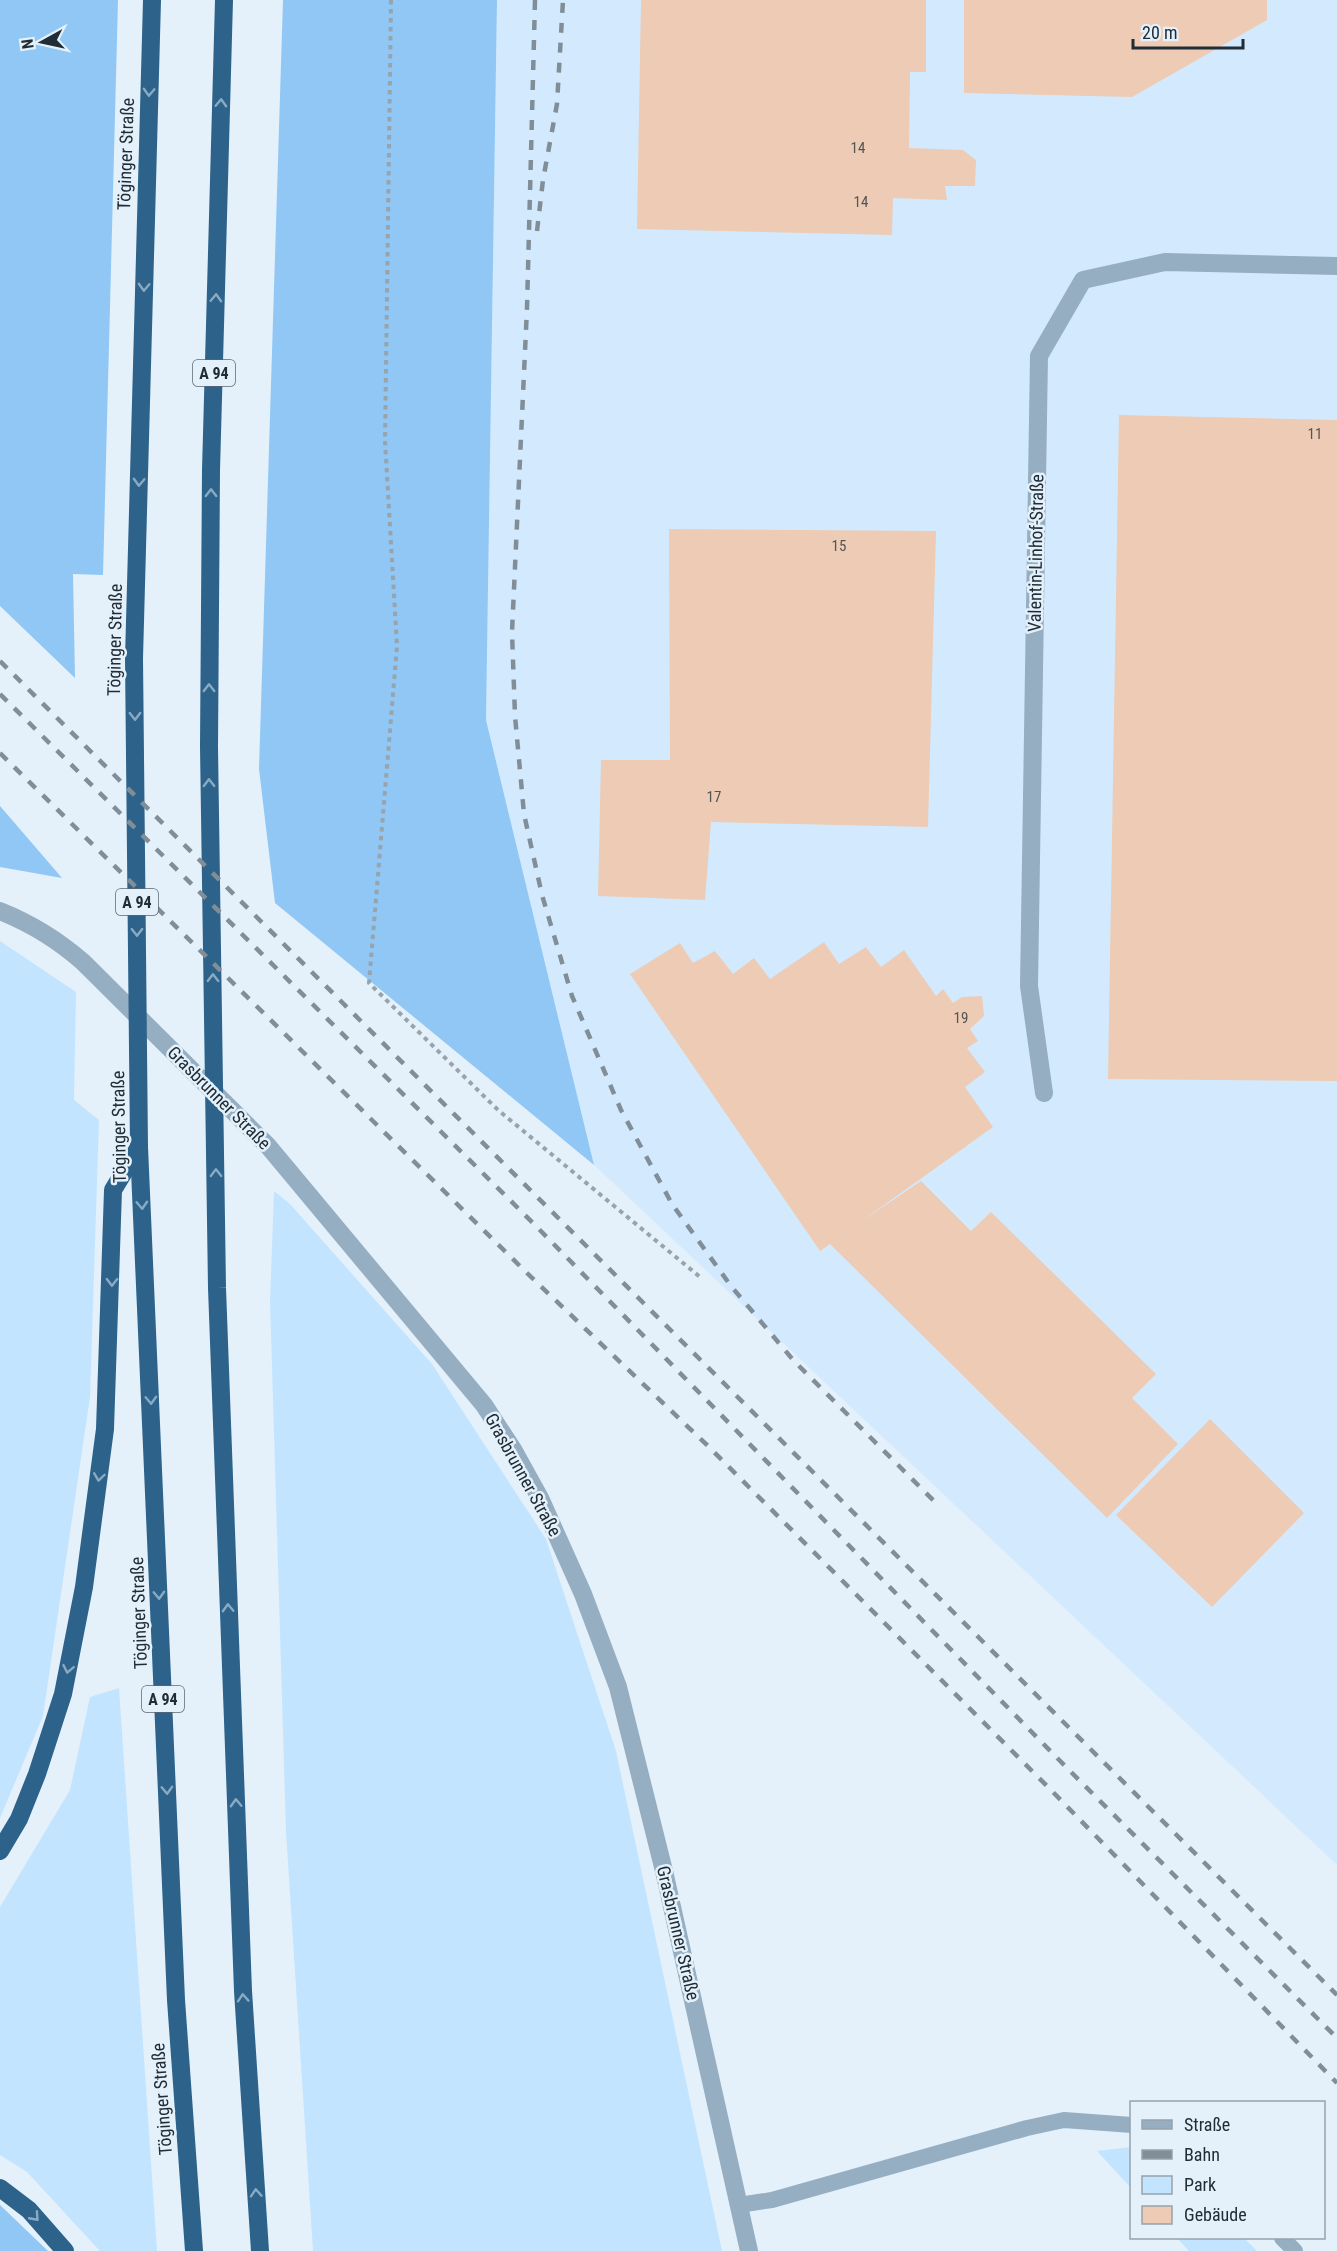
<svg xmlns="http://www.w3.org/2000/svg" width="1337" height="2251" font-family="'Roboto Condensed',sans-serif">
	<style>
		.built { fill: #d3eafe }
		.green { fill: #c3e4ff }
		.forest { fill: #90c7f4 }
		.building { fill: #edcbb4 }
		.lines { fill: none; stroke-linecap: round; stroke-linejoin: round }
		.path { stroke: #97a4ae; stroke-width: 4; stroke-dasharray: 4.5 4.5; stroke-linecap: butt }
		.service { stroke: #96aec1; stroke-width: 16 }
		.minor { stroke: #96aec1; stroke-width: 18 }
		.tertiary { stroke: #96aec1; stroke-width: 18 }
		.motorway { stroke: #2d628a; stroke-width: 18 }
		.rail { stroke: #818e98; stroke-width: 4.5; stroke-dasharray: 10 10; stroke-linecap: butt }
		.oneway { stroke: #88aac2 }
		.labels { text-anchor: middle; stroke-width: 5; stroke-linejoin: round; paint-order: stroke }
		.number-label { font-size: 15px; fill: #535456 }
		.shield { fill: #e4f1fb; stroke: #5b6771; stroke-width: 1.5 }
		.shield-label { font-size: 16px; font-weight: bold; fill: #202c36 }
		.street-label { font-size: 18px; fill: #202c36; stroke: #e4f1fb }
	</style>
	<rect width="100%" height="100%" fill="#e4f1fb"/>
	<path class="built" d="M497,0H1337V1865L594,1165L486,720Z"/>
	<g class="green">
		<path d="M0,941L76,992L74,1100L99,1120L90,1397L43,1716L0,1818Z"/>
		<path d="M274,1191L290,1204L432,1364L546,1539L616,1751L722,2251H313L286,1832L270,1301Z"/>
		<path d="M119,1688L157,2251H100L27,2172L0,2155V1907L70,1790L90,1697Z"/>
		<path d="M1131,2147H1132L1131,2188L1097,2151Z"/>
		<path d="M1177,2238H1244L1257,2251H1189Z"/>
	</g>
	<g class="forest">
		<path d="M0,0H118L103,575L73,574L75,678L0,606Z"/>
		<path d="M283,0H497L486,720L594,1165L275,903L259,769Z"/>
		<path d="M0,806L62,878L0,867Z"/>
		<path d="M0,2205L48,2251H0Z"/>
	</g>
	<g class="building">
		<path d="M641,0H926V72H910L909,148L963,150L976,160L975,186H945L947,200L893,198L892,235L637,229Z"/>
		<path d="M964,0H1267V20L1132,97L964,93Z"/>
		<path d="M1119,415L1337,420V1081L1108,1079Z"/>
		<path d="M669,529L936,531L928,827L711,822L705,900L598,896L601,760H670Z"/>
		<path d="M824,942L839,964L866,947L881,967L904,950L936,996L943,989L953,1003L962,997L982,996L984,1016L970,1029L978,1041L967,1048L985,1072L965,1087L993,1127L859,1223L921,1181L971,1231L991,1212L1156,1374L1132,1398L1178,1444L1107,1518L830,1244L820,1251L630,974L680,943L693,963L715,951L733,974L754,958L770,979Z"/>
		<path d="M1210,1419L1304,1513L1212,1607L1116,1515Z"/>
	</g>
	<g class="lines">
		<path class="path" d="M391,0L385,441L397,646L369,983L498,1110L700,1277"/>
		<g class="service">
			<path d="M739,2205L772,2200L1027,2128L1064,2120L1132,2125"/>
			<path d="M1282,2238L1295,2251"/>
		</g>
		<path class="minor" d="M1044,1093L1029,986L1039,356L1083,280L1165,262L1337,266"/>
		<path class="tertiary" d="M0,911C30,923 58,940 83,962L268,1146L484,1405L514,1451L540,1498L583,1594L618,1687L664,1871L749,2251"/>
		<g class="motorway">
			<path d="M152,0L134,658L139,1147L176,2000L194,2251"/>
			<path d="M224,0L211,470L209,747L217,1288L243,1991L260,2251"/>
			<path d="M0,1851L19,1819L37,1774L63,1694L84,1587L105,1429L113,1190L139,1147"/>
			<path d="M0,2188L29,2210L65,2251"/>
		</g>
		<g class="rail">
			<path d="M535,0L527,308L512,632L515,716L524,814L542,895L572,996L621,1110L672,1204L731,1286L794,1361L937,1504"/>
			<path d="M537,231L543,180L557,104L563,0"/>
			<path d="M0,661L1337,1995"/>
			<path d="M0,694L534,1224L1066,1767L1337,2038"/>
			<path d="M0,753L528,1274L708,1446L1047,1786L1337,2083"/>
		</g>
	</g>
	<defs><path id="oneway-chevron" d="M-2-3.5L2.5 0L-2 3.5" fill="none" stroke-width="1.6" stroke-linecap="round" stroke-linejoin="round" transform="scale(1.5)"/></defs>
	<g class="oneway">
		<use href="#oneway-chevron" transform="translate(149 92) rotate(92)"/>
		<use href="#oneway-chevron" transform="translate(221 103) rotate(-88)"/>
		<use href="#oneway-chevron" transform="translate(144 287) rotate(92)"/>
		<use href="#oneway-chevron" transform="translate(216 298) rotate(-88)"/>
		<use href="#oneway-chevron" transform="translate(139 482) rotate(92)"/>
		<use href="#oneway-chevron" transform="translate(211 493) rotate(-90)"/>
		<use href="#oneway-chevron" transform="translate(209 688) rotate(-90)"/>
		<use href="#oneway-chevron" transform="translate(135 716) rotate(89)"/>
		<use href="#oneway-chevron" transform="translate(209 783) rotate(-91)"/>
		<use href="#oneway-chevron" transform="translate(137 932) rotate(89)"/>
		<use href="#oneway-chevron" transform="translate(213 978) rotate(-91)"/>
		<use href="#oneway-chevron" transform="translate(216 1173) rotate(-91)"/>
		<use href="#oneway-chevron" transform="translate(142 1205) rotate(87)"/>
		<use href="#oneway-chevron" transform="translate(112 1282) rotate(91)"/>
		<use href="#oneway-chevron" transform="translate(151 1400) rotate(88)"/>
		<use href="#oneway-chevron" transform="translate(99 1477) rotate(98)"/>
		<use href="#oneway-chevron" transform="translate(159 1595) rotate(88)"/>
		<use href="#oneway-chevron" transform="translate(228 1608) rotate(-92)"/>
		<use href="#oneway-chevron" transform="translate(68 1669) rotate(101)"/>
		<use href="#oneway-chevron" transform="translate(167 1790) rotate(88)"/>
		<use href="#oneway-chevron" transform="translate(236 1803) rotate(-92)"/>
		<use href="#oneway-chevron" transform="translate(243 1998) rotate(-94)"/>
		<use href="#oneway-chevron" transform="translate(256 2193) rotate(-94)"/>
		<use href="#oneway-chevron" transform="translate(35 2217) rotate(48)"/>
	</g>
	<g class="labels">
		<g class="number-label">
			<text x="858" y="153">14</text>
			<text x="861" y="207">14</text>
			<text x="1315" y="439">11</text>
			<text x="839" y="551">15</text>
			<text x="714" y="802">17</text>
			<text x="961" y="1023">19</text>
		</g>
		<g class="shield">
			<rect x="193" y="360" width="42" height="26" rx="4.5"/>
			<rect x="116" y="889" width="42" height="26" rx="4.5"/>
			<rect x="142" y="1686" width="42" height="26" rx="4.5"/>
		</g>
		<g class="shield-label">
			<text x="214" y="379">A 94</text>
			<text x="137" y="908">A 94</text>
			<text x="163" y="1705">A 94</text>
		</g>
		<g class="street-label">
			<text transform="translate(126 154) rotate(-88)" y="6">Töginger Straße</text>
			<text transform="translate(1036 553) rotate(-89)" y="6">Valentin-Linhof-Straße</text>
			<text transform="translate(115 640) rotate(-89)" y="6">Töginger Straße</text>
			<text transform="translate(219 1098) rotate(45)" y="6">Grasbrunner Straße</text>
			<text transform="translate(119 1127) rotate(-91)" y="6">Töginger Straße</text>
			<text transform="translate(523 1475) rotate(61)" y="6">Grasbrunner Straße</text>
			<text transform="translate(139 1613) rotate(-92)" y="6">Töginger Straße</text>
			<text transform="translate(678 1933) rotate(77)" y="6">Grasbrunner Straße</text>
			<text transform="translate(162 2099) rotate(-94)" y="6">Töginger Straße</text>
		</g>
	</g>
	<rect x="1130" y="2101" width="195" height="138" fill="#e4f1fb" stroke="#96a2ac" stroke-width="1.5"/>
	<rect x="1142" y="2120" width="30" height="9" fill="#96aec1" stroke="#96a2ac" stroke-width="1.5"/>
	<text x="1184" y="2131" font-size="18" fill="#202c36">Straße</text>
	<rect x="1142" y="2150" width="30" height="9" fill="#818e98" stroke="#96a2ac" stroke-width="1.5"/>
	<text x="1184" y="2161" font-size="18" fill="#202c36">Bahn</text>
	<rect x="1142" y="2176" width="30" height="18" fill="#c3e4ff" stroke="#96a2ac" stroke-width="1.5"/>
	<text x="1184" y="2191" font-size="18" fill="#202c36">Park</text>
	<rect x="1142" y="2206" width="30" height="18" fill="#edcbb4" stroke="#96a2ac" stroke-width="1.5"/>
	<text x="1184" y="2221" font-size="18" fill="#202c36">Gebäude</text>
	<g transform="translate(42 42) rotate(262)" stroke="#e4f1fb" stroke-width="4.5" paint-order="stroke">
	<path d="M0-4.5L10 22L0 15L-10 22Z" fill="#202c36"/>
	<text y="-9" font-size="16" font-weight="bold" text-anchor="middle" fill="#202c36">N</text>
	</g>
	<path d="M1133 39v9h110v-9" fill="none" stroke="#202c36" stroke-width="3"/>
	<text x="1142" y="39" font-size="18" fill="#202c36" stroke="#e4f1fb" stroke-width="4.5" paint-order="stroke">20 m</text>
</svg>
